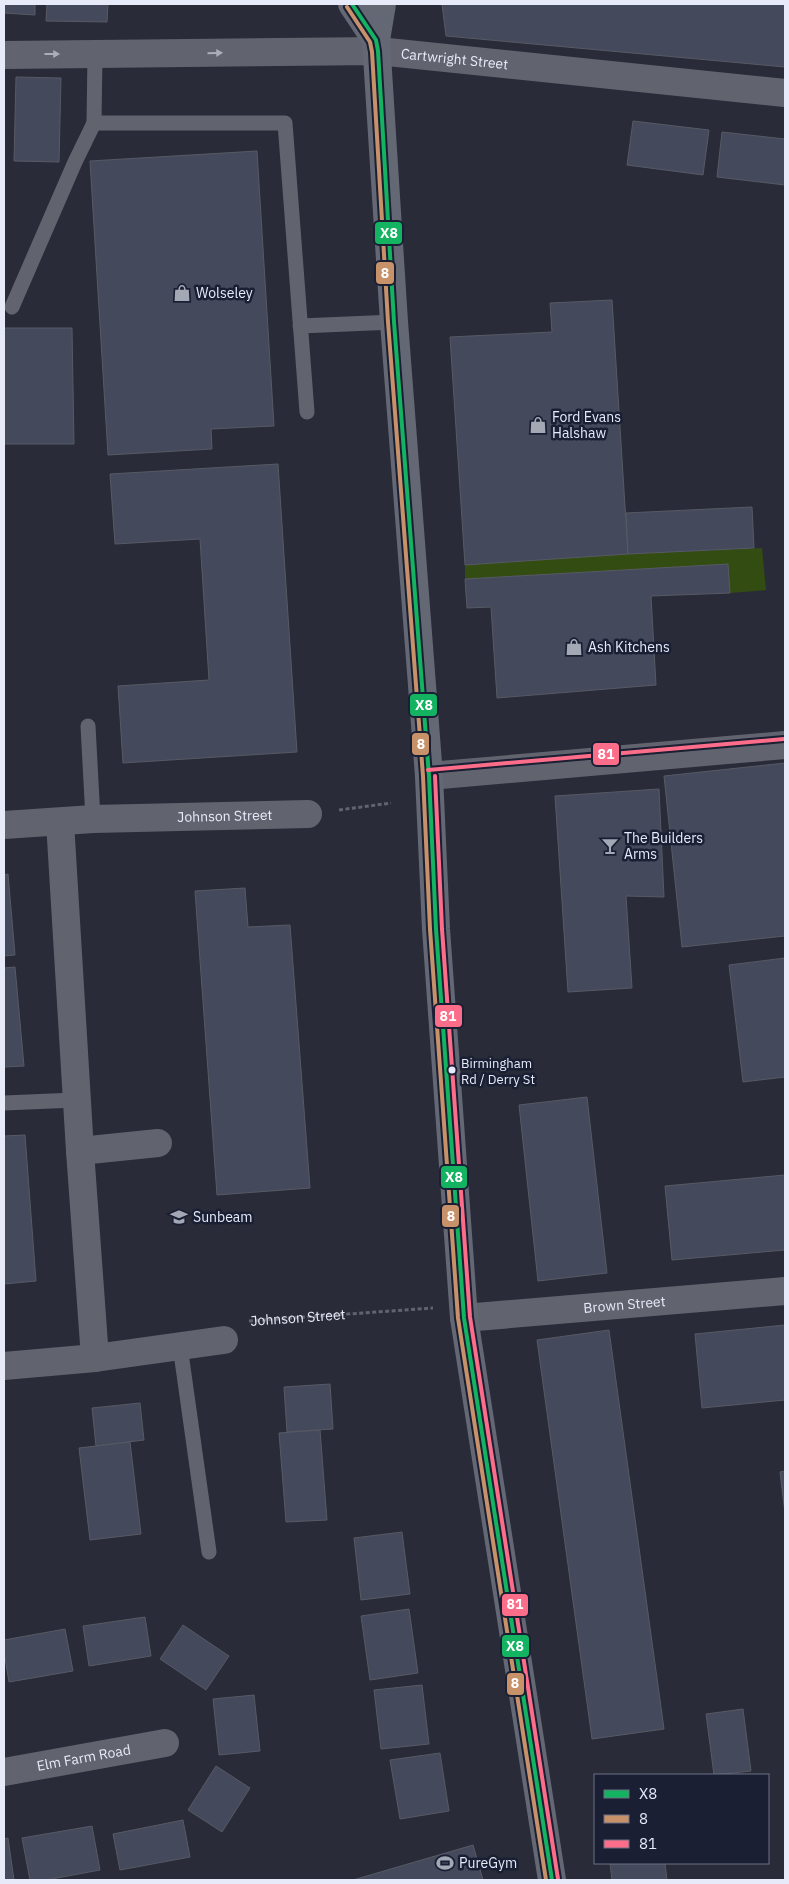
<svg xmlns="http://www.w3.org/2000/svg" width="789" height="1884" font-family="'IBM Plex Sans',sans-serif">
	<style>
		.green { fill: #334c11 }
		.building { fill: #45495c; stroke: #575a64 }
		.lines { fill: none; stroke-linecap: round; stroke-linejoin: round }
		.path { stroke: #61646e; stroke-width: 3; stroke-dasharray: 4 2.5; stroke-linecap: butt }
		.service { stroke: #61646e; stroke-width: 15 }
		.minor { stroke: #61646e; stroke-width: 28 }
		.trunk { stroke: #646874; stroke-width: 28 }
		.bus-1-casing { stroke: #1a1f34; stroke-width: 8 }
		.bus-2-casing { stroke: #1a1f34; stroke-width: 8 }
		.bus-3-casing { stroke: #1a1f34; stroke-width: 8 }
		.bus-1 { stroke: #13b361; stroke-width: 4 }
		.bus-2 { stroke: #c7916a; stroke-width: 4 }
		.bus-3 { stroke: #fb6d88; stroke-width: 4 }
		.oneway { fill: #aaaeba }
		.bus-dot { fill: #e6eaf9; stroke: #1a1f34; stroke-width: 2 }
		.labels { text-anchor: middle; stroke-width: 5; stroke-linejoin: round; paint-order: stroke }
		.bus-label { font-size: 13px; fill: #e6eaf9; stroke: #1a1f34; text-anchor: start }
		.street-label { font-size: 14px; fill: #e6eaf9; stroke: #1a1f34 }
		.poi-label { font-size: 14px; fill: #e6eaf9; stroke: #1a1f34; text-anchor: start }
		.line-badge { stroke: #1a1f34; stroke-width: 2 }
		.badge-label { font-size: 14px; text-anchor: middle; font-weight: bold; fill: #fff }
	</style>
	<rect width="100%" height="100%" fill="#292c38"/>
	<path class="green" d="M762,548L766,590L730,593L728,564L465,579V565L628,554Z"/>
	<g class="building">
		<path d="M4,4H35V15L4,13Z"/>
		<path d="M47,4H108L107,22L46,21Z"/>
		<path d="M442,4H785V67L446,36Z"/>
		<path d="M16,77L61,78L59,162L14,161Z"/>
		<path d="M633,121L709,130L703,175L627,165Z"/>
		<path d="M722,132L785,139V185L717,177Z"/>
		<path d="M257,151L274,426L211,429L212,449L108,455L90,161Z"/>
		<path d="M612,300L628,554L465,565L450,337L552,332L550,303Z"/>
		<path d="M4,328H72L74,444H4Z"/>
		<path d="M278,464L297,752L123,763L118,686L209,680L200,539L115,544L110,474Z"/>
		<path d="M752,507L754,548L628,554L626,513Z"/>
		<path d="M728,564L730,593L651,596L656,685L497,698L491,607L467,608L465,579Z"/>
		<path d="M785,763V936L682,947L664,776Z"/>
		<path d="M659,789L664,897L626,896L632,988L568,992L555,796Z"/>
		<path d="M8,874L15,955L4,956V875Z"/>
		<path d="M245,888L248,927L290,925L310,1188L217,1195L195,891Z"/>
		<path d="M785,958V1077L743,1082L729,965Z"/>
		<path d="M15,967L24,1066L4,1067V968Z"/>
		<path d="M587,1097L607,1273L538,1281L519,1105Z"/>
		<path d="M25,1135L36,1281L4,1284V1136Z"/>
		<path d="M785,1175V1250L672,1260L665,1186Z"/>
		<path d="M785,1325V1400L702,1408L695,1334Z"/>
		<path d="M609,1330L664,1729L592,1739L537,1340Z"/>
		<path d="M330,1384L333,1429L287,1432L284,1387Z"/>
		<path d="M140,1403L144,1440L96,1446L92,1408Z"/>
		<path d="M320,1430L327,1520L286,1522L279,1433Z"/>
		<path d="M130,1442L141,1534L90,1540L79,1448Z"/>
		<path d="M785,1471V1513L780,1472Z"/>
		<path d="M402,1532L410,1594L361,1600L354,1538Z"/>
		<path d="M409,1609L418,1673L370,1680L361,1616Z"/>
		<path d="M145,1617L151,1656L89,1666L83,1626Z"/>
		<path d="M183,1625L229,1656L206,1690L160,1659Z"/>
		<path d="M65,1629L73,1671L9,1682L4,1652V1640Z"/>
		<path d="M422,1685L429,1744L381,1749L374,1690Z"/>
		<path d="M254,1695L260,1751L219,1755L213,1699Z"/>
		<path d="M743,1709L751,1771L714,1775L706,1714Z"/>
		<path d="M440,1753L449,1811L400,1819L390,1760Z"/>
		<path d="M216,1766L250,1788L222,1832L188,1810Z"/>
		<path d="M183,1820L190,1857L120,1870L113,1834Z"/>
		<path d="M92,1826L100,1870L46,1880H30L22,1838Z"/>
		<path d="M8,1838L14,1880H4V1839Z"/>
		<path d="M473,1845L483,1880H353Z"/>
		<path d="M610,1863H665L667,1880H612Z"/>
	</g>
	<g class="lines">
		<g class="path">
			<path d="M339,810L391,803"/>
			<path id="s1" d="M249,1321L433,1308"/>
		</g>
		<g class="service">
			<path d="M95,54L94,123H285L307,412"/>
			<path d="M12,307L75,162L94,123"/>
			<path d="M300,326L394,322"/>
			<path d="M88,726L93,819"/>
			<path d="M4,1103L76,1100"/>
			<path d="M180,1346L209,1552"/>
		</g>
		<g class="minor">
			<path id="s2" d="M4,55L378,51L785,93"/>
			<path d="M429,776L785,745"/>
			<path d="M60,822L80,1151L95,1358"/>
			<path id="s3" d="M4,825L93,819L308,814"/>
			<path d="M80,1151L158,1143"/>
			<path id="s4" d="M464,1318L785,1291"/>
			<path d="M4,1366L95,1358L224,1340"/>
			<path id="s5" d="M4,1772L165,1743"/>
		</g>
		<g class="trunk">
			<path d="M352,4L376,40"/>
			<path d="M382,4L376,40L394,322L429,776L436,929L464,1318L552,1880"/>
		</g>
		<g class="bus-1-casing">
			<path id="bus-1" d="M352,4L376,40L378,51L394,322L429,776L436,929L464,1318L552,1880"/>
		</g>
		<g class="bus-2-casing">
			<path id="bus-2" d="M347,7L370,42L372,52L388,322L423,776L430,929L458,1318L546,1880"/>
		</g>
		<g class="bus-3-casing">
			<g id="bus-3">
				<path d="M428,770L784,739"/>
				<path d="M435,776L442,929L470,1317L558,1879"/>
			</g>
		</g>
		<use href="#bus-1" class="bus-1"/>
		<use href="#bus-2" class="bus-2"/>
		<use href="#bus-3" class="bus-3"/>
	</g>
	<defs><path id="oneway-solid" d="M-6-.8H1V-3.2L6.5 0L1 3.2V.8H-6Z" transform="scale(1.25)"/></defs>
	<g class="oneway">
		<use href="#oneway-solid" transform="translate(215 53) rotate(-1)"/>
		<use href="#oneway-solid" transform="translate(52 54)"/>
	</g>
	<defs>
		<g id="shop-bare" transform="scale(1.35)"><path d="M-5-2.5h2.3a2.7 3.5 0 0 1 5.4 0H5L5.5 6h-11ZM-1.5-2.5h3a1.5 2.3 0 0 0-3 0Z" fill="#a4a8b5" stroke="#1a1f34" stroke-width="2.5" paint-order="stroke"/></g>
		<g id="bar-bare" transform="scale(1.35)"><path d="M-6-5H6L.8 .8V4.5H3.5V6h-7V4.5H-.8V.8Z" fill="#a4a8b5" stroke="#1a1f34" stroke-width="2.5" paint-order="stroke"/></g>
		<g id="school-bare" transform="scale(1.35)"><path d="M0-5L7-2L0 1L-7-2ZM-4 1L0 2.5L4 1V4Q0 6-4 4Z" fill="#a4a8b5" stroke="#1a1f34" stroke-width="2.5" paint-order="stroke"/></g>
		<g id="stadium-bare" transform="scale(1.35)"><path d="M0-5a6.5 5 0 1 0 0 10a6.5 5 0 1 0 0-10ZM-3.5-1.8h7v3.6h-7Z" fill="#a4a8b5" stroke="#1a1f34" stroke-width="2.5" paint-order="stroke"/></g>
	</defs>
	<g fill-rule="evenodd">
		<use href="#shop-bare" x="182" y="293"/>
		<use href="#shop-bare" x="538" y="425"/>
		<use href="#shop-bare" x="574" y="647"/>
		<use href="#bar-bare" x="610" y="846"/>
		<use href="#school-bare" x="179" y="1217"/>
		<use href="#stadium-bare" x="445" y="1863"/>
	</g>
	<circle class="bus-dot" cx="452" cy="1070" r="4.5"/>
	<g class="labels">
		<g class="bus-label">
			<text x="461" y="1068">Birmingham<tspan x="461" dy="16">Rd / Derry St</tspan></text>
		</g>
		<g class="street-label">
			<text dy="5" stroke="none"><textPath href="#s2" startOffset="451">Cartwright Street</textPath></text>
			<text dy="5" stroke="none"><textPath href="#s3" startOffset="221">Johnson Street</textPath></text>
			<text dy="5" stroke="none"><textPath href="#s4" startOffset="161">Brown Street</textPath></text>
			<text dy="5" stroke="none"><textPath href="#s1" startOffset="49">Johnson Street</textPath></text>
			<text dy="5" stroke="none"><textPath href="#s5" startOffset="81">Elm Farm Road</textPath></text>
		</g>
		<g class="poi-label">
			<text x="196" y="298">Wolseley</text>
			<text x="552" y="422">Ford Evans<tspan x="552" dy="16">Halshaw</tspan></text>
			<text x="588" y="652">Ash Kitchens</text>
			<text x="624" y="843">The Builders<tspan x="624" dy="16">Arms</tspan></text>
			<text x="193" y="1222">Sunbeam</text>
			<text x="459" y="1868">PureGym</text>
		</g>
	</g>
	<g class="line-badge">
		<rect x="374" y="221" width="29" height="24" rx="5" fill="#13b361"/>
		<rect x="375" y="261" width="20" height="24" rx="5" fill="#c7916a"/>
		<rect x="409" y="693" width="29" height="24" rx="5" fill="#13b361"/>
		<rect x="411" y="732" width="19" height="24" rx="5" fill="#c7916a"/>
		<rect x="592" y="742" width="28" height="24" rx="5" fill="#fb6d88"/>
		<rect x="434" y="1004" width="29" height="24" rx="5" fill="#fb6d88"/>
		<rect x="440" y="1165" width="28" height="24" rx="5" fill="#13b361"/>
		<rect x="441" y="1204" width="19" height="24" rx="5" fill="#c7916a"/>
		<rect x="501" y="1593" width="28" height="24" rx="5" fill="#fb6d88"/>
		<rect x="501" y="1634" width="29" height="24" rx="5" fill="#13b361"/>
		<rect x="506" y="1672" width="19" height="24" rx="5" fill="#c7916a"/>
	</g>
	<g class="badge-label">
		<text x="389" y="238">X8</text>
		<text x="385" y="278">8</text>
		<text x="424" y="710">X8</text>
		<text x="421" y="749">8</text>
		<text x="606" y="759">81</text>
		<text x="448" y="1021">81</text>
		<text x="454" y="1182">X8</text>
		<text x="451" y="1221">8</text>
		<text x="515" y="1609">81</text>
		<text x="515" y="1651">X8</text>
		<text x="515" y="1688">8</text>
	</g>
	<rect width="789" height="1884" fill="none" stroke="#e6eaf9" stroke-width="10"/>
	<rect x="594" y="1774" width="175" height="90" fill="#1a1f34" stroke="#6c7083"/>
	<rect x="604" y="1790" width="25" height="8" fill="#13b361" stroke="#6c7083"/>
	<text x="639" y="1799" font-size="15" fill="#e6eaf9">X8</text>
	<rect x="604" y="1815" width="25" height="8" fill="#c7916a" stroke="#6c7083"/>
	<text x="639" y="1824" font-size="15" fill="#e6eaf9">8</text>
	<rect x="604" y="1840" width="25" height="8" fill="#fb6d88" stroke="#6c7083"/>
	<text x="639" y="1849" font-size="15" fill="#e6eaf9">81</text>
</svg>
